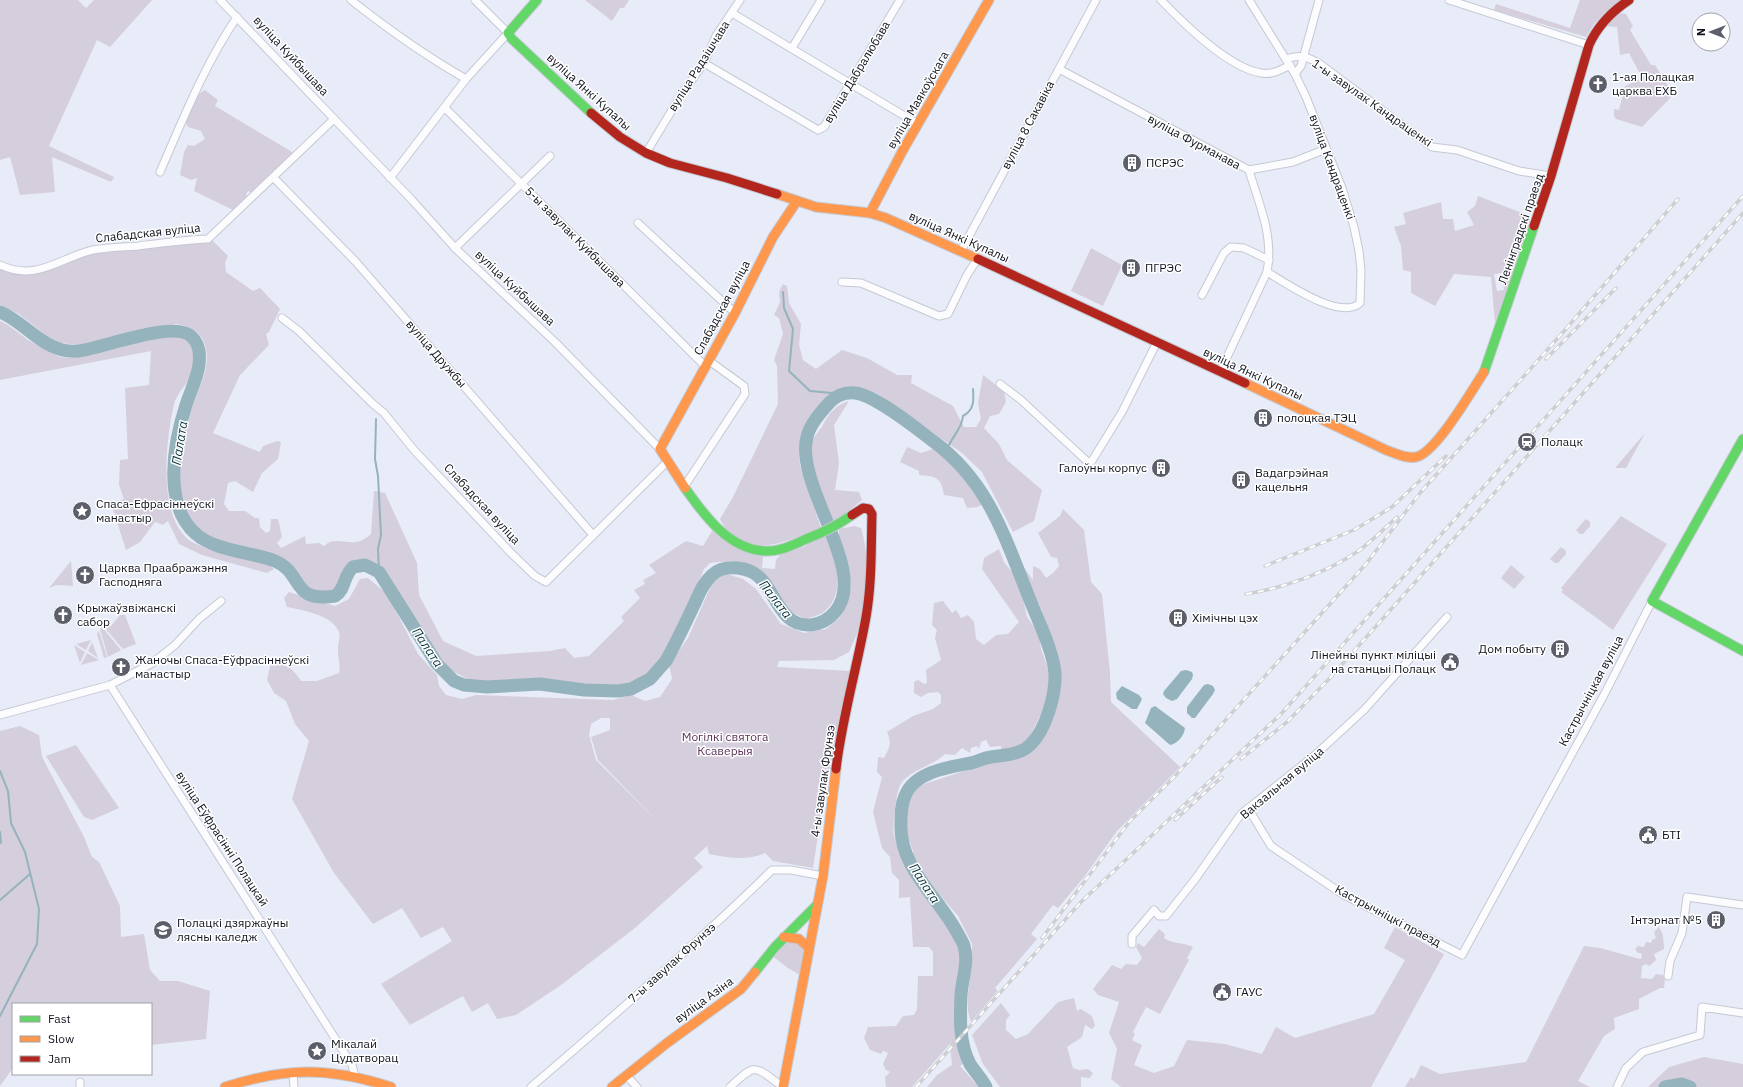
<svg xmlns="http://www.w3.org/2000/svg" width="1743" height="1087" font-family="'IBM Plex Sans',sans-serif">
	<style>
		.green { fill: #d5cedc; fill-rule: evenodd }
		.water { fill: #94b3bd }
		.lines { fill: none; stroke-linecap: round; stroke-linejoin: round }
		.stream { stroke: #94b3bd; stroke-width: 2 }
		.river { stroke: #94b3bd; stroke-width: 13 }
		.street-casing { stroke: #c5c9d3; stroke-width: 9 }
		.fast-casing { stroke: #c5c9d3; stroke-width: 11 }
		.slow-casing { stroke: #c5c9d3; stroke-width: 11 }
		.jam-casing { stroke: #c5c9d3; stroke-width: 11 }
		.street { stroke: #fcfcfe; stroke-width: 7 }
		.fast { stroke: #63d668; stroke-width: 9 }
		.slow { stroke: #ff974d; stroke-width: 9 }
		.jam { stroke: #b3261e; stroke-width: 9 }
		.rail-casing { stroke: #cecfd3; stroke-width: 3.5 }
		.rail { stroke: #fff; stroke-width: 2; stroke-dasharray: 6; stroke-linecap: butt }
		.labels { text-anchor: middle; stroke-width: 3; stroke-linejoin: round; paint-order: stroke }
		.street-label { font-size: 12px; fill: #10131d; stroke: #fff }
		.poi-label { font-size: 12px; fill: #10131d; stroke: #fff; text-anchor: start }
		.park-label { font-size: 12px; fill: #5a3459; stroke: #fff }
		.water-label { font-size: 13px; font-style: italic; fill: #043038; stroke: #fff }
	</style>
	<rect width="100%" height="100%" fill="#e8ecf8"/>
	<g class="green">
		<path d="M0,0H78L86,8L94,0H152L110,47L97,40L49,146L114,177L111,182L52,157L55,192L20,195L10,157L0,160Z"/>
		<path d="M585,0H629L624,8H620L612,21Z"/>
		<path d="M1580,0H1622L1604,13L1594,24L1586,37L1494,10L1496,4L1570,28Z"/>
		<path d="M1620,13L1626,14L1633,26L1630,30L1651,65H1655L1672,92V96L1642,127L1616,119L1614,116V109L1619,110L1625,86L1642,78L1629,53L1620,55L1617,27L1605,26Z"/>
		<path d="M205,90L218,100L215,106L292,152V156L253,193L248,191L246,194L247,197L240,207L233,210L194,191L197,178L191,180L180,175L184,152L188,145L194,146L205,139L201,131L188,127L186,123C190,112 193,95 205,90Z"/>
		<path d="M1478,196L1527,215L1531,222L1495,323L1491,277L1454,274L1435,306L1411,293V272L1403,270L1401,246L1394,227L1406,224L1403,213L1441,202L1443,219H1453L1455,231L1474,225L1467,212L1475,206ZM1502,273L1504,290L1497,291L1494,274Z"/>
		<path d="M213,241L228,256L225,263L226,272L253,291L260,288L280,309L269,332L266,334L269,345L240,375L213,433L260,452L263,446L277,441L281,442L278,459L262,473L253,492L235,481L228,483L224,504L229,511H245L255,518H259L260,527L266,533L270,531L271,519H278L282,537L277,543L281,548L305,536L306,544L319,543L324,546C338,533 352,552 371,534L374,491L385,493L417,563L419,595L443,641L476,656L550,651L565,648L574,658L589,656L624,621L621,617L640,598L634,590L645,584L643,580L656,573L649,565L686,541L703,546L712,531L726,541L763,555L762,568L775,569L776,560L780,555L804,547L812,541L827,533C834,557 849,596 821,614C817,616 811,617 806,619L791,612L767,578L760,572L750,566L734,561L718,562L710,563L704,569L695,592L667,649L654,669L640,682L618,688L584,686L539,679L475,683L449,669L434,649L383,567C369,558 349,555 341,574C340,577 341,583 339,586C333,595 314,592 307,587C301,583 294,568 286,560C263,551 215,546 198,530C167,501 182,443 192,408C196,395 203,381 206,368C210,344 201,327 176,324L80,345L60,343L52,340L19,314L0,305V269L19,273L93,252Z"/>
		<path d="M1091,248L1122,265L1103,306L1071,291Z"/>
		<path d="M783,284L787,286L789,303L801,324L799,345L803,360L816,369L842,350L867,358L897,375H912L911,383L953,406L964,427H976L981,419L978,403L983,375L1004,391L1006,402L999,414L990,416L984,428L999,444L1007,460L1042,490L1034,521L1013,532L982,472L962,453L876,393L858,388L844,389L831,395L809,425L802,439L799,453L800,466L821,528C794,538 756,558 730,535C726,531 723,524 720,519L733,497L778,404L777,366L774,360L783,334L779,318L774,315L780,302L779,292Z"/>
		<path d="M0,321L8,325L28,340L60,357L75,358L165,336C173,337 182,336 188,341C198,349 195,369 190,378C185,386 176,395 174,404C166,439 157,515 189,540C204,551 248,558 268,563L274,569L267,573L202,555L179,544L168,521L163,525L155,522L140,542L126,550L111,503L124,499L119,485L120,460L128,459L125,388L149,385L151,351L0,380Z"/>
		<path d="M849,401L834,425L839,463L835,490L859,492L862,500L840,518L831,521C824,502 805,465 810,445C813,437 819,432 823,425C828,414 837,404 849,401Z"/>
		<path d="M1645,433L1626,468H1615Z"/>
		<path d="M907,447L921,453L933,449C955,466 967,481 982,505L977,507L967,508L963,498L944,495C941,477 936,476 919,475V471L900,462Z"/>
		<path d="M1063,509L1084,530L1091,582L1102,594L1110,673L1111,702L1180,767L1117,831L1084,877L1058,908L1053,905L1031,934L1037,939L995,988L998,991L971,1022L968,1011V994L972,964V944L958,916L927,880L913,856V851L907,835L908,810L912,793L921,785L986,764L1021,756L1036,747L1052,717L1059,687L1060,673L1058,661L1042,610L1021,569L1023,566L1033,580V566L1040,569L1046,578L1053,573L1059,566L1057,558L1051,557L1038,533L1060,516Z"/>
		<path d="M1621,516L1667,544L1613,630L1561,592L1563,590L1561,588Z"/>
		<path d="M1586,519L1590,522V526L1583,534H1580L1576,530Z"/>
		<path d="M854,526L861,528C868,548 869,597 863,617C859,629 854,641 849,652L834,660L779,661L777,667L850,671L825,790L813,868L773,861L765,853C746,861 729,858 709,854L707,846L694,858L703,867L635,928L561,985L516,1015L497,1019L488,1003L472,1012L463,996L410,1025L381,984L452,941L443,927L421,938L402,908L373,924L334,873L292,799L309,741L295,724L286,701L274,693L267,680L271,662C288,666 292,667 301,681H317L339,673C341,662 338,661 338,651C337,645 341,638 339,632C333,615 302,610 287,607L284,598L289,592L335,606L349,599L360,579L368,578L387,594L418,654L437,675L439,686L446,695L462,699L476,695L613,700L631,695L645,701L660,697L672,679L669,665L688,638L714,579L727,574L743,579L756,589L781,624L804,633L826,629L840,617L848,601L851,585L846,563L839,540V529ZM601,718H610V730L591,737L598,760L662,826L596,760L589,735L591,724Z"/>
		<path d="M1561,547L1566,551V554L1558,563H1555L1550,559Z"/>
		<path d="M999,549L1004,562L1019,581L1027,617L1039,634L1041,649L1050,674L1049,691L1042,712L1030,736L1019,747L1002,753L1001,746L990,747L986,740L981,742L979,749L977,746L971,748L970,753L962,748L955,755L945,754C933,766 909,770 900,785C897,792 896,802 895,809C894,818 892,831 895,839C907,881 945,908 960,949C965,962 957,1001 956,1018C956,1034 961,1048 964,1063L960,1066L979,1087H927L937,1075L952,1065L950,1044L912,1087H886L885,1077L890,1072L886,1070L883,1064L888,1053L883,1051L881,1054L870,1050L864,1038L868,1027L896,1026L903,1016L914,1015L917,1009L918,976H933V952L929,947H913L910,897L899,898V880L892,873L890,857L882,848L873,812L882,777L877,772L878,757L884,758C890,746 892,744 887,732L913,716L933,709L941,703V695L938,692L928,693L921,697L914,693V682L918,680L924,684L927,683L926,670L941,660L935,638L937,630L932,625L934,603L943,601L952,613L956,610L961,618L968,615L974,622L976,639L984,645L996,635L1008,634L1019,622L982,569L984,558Z"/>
		<path d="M71,561L73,586L57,585L49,588Z"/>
		<path d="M1511,565L1525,577L1514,589L1501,578Z"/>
		<path d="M120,615H125L136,644L123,649L104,627L111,626Z"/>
		<path d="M102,627L121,650L108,657L100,629Z"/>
		<path d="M99,631L107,657L104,658L97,634Z"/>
		<path d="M91,640L86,650L76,644Z"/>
		<path d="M92,642L98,658L88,651Z"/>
		<path d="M74,645L85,652L80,663Z"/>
		<path d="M87,653L99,660L81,665Z"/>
		<path d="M20,726L39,735L42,757L84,837L92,857L99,862L120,906L121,937L144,934L150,970L160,981H178L210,991L206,1039L151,1045V1004H13V1068L0,1086V731Z"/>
		<path d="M76,745L119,808L92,820L84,817L46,756Z"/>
		<path d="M1395,927L1444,954L1371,1087H1121L1111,1079L1117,1049L1109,1033L1119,1002L1098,995L1093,989L1112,965L1121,969L1126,964L1137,965L1142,958L1136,947L1138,943L1144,947L1159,929L1165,934L1164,938C1173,944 1182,942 1193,947L1187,958L1189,960L1160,1014L1146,1007L1133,1032L1135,1034L1132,1040L1142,1045L1134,1065L1154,1073L1174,1066L1187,1040L1225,1044L1262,1054L1276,1027L1295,1038L1374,1014L1405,960L1384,948Z"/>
		<path d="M1659,927L1663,935L1664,949L1654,954L1656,960L1649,966L1646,964L1642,966L1641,978L1652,979L1656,974L1663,975L1665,978L1664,988H1660L1639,999V1009L1614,1018L1615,1029L1604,1036L1578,1081L1590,1087H1405L1411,1077L1414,1079L1421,1065L1440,1074L1526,1062L1584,946L1600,948L1640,959L1642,958L1641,953H1638L1635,949L1638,946L1644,947L1646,942L1651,943L1652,940L1656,938L1654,932Z"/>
		<path d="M784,941L798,943L804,949L800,975L788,968L771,955Z"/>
		<path d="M1074,998L1077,1011L1081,1009L1092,1016L1095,1026L1092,1029L1085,1025L1082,1037L1067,1047L1073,1068L1079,1070L1088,1069L1093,1073L1090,1078L1081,1077V1087H1000L983,1064L972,1035L1001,1003L1010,1015L1006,1020V1030L1016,1039L1028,1034L1058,1002Z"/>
		<path d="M1704,1057L1743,1064V1087H1648L1669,1067Z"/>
	</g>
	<g class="water">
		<path d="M1186,670L1192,672L1193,675L1192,679L1177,699L1172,701L1166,698L1163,694L1164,691L1181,671Z"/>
		<path d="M1208,684L1213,686L1215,690L1213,694L1195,718H1192L1187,713V707L1204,685Z"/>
		<path d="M1122,686L1139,695L1142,699L1137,709H1132L1117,699L1116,693Z"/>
		<path d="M1155,706L1185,728C1184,736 1177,744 1170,745L1145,723L1151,708Z"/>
	</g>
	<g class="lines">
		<g class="stream">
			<path d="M783,292L784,308L793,329L789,371L810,391L843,394"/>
			<path d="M376,419L375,459L378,476L381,535L378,549L379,572"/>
			<path d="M946,452C950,438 962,430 963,416C974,410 974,401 973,389"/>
			<path d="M0,771L8,791L11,823L25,852L39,909L37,944L0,1016"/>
			<path d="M0,832L1,843"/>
			<path d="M0,900L30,874"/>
		</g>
		<g class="river">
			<path d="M0,312C27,323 46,355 79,351C103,348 176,319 192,337C200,345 200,355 199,365C197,379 190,392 186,405C174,442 162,505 196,534C215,551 252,552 275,561C304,573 290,603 335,596C346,589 343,576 353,567L365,565L379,572L437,664L454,681L464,685L487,687L540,684L584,690L618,691L631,689L650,679L666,661C676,643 685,624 694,605C699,594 703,583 712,575C719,568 728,567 738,568C747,569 756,573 762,580C777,597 782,627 811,625C820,624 829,619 835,612C870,571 794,486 807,437C810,424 821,412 830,402C837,395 845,392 855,393C875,395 916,428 933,441C989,482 1005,538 1030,600C1038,620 1053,651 1055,673C1056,694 1046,730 1030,745C1020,755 1004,755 991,757C984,758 978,761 971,763C949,767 914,772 905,796C901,805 901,814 901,824C899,868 939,897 958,934C960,938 963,942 964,946C969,962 962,979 961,995C960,1018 959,1043 970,1064C975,1072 982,1079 986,1087"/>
			<path d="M1665,1087L1682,1084L1690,1087"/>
		</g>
		<g class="street-casing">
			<g id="street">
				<path d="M220,0L412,200L455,248L555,342L660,449"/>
				<path d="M351,0C389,30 424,55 466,79"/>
				<path d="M1161,0C1183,23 1229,68 1261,73C1272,75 1281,70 1290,65"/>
				<path d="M1249,0L1295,74L1306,97L1342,188L1354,227L1359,251L1361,271L1360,303C1340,321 1286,283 1267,272"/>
				<path d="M1449,0L1589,45"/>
				<path d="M732,13L918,124"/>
				<path d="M792,48L821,0"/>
				<path d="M1286,59C1300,54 1308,57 1320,64L1432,147L1457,150L1519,171L1551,176"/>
				<path d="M704,63L818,130L824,127L900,0"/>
				<path d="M1059,69L1249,170C1259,205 1274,235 1267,272L1220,372"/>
				<path d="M1295,74L1301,66L1319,0"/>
				<path d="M445,108L705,366"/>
				<path d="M646,153L683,92L704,63L716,36L740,0"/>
				<path d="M1249,170L1293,162L1326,149"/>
				<path d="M160,172C183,119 205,64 237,17"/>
				<path d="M274,178L356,262L593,535"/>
				<path d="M390,178L466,79L508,33L475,0"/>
				<path d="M638,223L735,313"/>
				<path d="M455,248L550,156"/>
				<path d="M961,251L1096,0"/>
				<path d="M0,265C37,282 59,258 93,250C107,247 123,247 138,246C162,243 184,240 208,239L334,119"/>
				<path d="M842,282L861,283L939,316L948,314L967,275L978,258"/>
				<path d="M1202,295L1224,253L1231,247L1244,248L1269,260"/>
				<path d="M282,318L299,331L373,404L384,413L414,450L511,553L535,576L546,582L668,461"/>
				<path d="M1000,384L1021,400L1090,464L1122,412L1157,342"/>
				<path d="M684,487L745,394L744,386L708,360"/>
				<path d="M110,685L352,1065L355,1076"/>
				<path d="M0,715L110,685L151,664L175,645L199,619L221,601"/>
				<path d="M1248,808L1271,846L1344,895L1462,955L1604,695L1652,601"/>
				<path d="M1132,944V936L1154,910L1159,916H1166L1196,878L1241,814L1314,756L1364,710L1447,617"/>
				<path d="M1668,976L1670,961L1682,933L1687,897L1743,905"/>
				<path d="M293,1073L294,1087"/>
				<path d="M626,1075L637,1087"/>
				<path d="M80,1082V1087"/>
				<path d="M531,1087C613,1017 694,946 772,870H791L823,876"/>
				<path d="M730,1087C757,1062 754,1066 783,1087"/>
				<path d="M1617,1087L1626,1068L1643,1052L1700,1035L1702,1007L1743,1013"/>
			</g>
		</g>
		<g class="fast-casing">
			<g id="fast">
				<path d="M537,0L508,33L512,39L591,113"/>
				<path d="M1484,372L1534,226"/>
				<path d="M1743,439L1652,601L1743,651"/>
				<path d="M685,488C704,515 729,550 766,551C779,552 794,545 806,539C822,533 838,525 852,515"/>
				<path d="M755,972L775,947L817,905"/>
			</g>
		</g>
		<g class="slow-casing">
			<g id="slow">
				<path d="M777,194L816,207L870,213L886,218L978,259"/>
				<path d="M870,213L903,150L989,0"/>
				<path d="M1245,383L1386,450C1395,453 1406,459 1416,457C1436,453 1472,390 1484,372"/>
				<path d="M685,488L660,449L735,313L773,237L797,201"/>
				<path d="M784,937L799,939L809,948"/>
				<path d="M225,1087C286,1067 330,1067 391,1087"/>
				<path d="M612,1087L667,1043L741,989L755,972"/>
				<path d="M783,1087L823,876L836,769"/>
			</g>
		</g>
		<g class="jam-casing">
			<g id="jam">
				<path d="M591,113L620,137L646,153L670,163L727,178L777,194"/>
				<path d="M1534,226L1551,176L1589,45C1598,25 1611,12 1629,0"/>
				<path d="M978,259L1245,383"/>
				<path d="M836,769C842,718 857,668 866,617C872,583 871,548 872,514L869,509L863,508L852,515"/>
			</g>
		</g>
		<use href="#street" class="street"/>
		<use href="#fast" class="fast"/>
		<use href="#slow" class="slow"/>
		<use href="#jam" class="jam"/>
		<g class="rail-casing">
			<g id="rail">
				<path d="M1546,359L1616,288"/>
				<path d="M1265,566L1354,530L1392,507L1446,456"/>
				<path d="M1246,594C1284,588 1325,573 1357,552C1371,542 1384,529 1397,517"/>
				<path d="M1241,759L1287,722L1330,678L1743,213"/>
				<path d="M1175,820L1222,777"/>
				<path d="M1042,938L1130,821L1175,776L1366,564L1420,493L1565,330L1678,199"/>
				<path d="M916,1087L1081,902L1281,714L1743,196"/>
			</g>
		</g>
		<use href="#rail" class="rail"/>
	</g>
	<defs>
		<g id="church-disc" transform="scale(1)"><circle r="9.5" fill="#5c5f6a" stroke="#fff"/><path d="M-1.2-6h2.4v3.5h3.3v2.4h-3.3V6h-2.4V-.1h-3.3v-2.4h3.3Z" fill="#fff"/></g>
		<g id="building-disc" transform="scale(1)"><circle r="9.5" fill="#5c5f6a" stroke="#fff"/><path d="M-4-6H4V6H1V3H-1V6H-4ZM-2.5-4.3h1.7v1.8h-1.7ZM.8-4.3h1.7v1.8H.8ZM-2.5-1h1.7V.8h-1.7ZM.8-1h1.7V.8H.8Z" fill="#fff"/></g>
		<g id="station-disc" transform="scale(1)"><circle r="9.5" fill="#5c5f6a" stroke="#fff"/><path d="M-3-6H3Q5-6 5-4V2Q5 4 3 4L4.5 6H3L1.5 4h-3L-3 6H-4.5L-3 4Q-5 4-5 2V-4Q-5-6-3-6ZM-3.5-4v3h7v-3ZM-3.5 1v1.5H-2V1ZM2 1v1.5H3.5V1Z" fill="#fff"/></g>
		<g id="sight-disc" transform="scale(1)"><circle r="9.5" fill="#5c5f6a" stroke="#fff"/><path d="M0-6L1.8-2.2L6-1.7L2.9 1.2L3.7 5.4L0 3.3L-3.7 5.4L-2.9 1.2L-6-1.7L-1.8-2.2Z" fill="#fff"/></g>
		<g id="civic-disc" transform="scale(1)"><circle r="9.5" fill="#5c5f6a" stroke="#fff"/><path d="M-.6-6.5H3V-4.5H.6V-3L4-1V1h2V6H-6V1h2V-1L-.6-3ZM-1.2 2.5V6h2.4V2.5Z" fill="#fff"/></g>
		<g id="university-disc" transform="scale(1)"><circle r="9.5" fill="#5c5f6a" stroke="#fff"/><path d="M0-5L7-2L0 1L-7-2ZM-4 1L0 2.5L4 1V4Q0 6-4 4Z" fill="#fff"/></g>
	</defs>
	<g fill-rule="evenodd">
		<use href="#church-disc" x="1598" y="84"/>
		<use href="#building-disc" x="1132" y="163"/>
		<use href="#building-disc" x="1131" y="268"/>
		<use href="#building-disc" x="1263" y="418"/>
		<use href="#station-disc" x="1527" y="442"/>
		<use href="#building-disc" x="1161" y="468"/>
		<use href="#building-disc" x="1241" y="480"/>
		<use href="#sight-disc" x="82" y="511"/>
		<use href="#church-disc" x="85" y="575"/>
		<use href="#church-disc" x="63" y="615"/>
		<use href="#building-disc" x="1178" y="618"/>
		<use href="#building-disc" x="1560" y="649"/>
		<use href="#civic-disc" x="1450" y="662"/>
		<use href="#church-disc" x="121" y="667"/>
		<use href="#civic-disc" x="1648" y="835"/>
		<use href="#building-disc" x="1716" y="920"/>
		<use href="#university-disc" x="163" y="930"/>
		<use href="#civic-disc" x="1222" y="992"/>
		<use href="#sight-disc" x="317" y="1051"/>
	</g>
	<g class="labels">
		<g class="street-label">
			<text transform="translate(291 56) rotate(47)" y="4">вуліца Куйбышава</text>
			<text transform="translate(699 66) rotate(-58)" y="4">вуліца Радзішчава</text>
			<text transform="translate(857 72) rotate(-59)" y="4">вуліца Дабралюбава</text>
			<text transform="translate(589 92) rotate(42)" y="4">вуліца Янкі Купалы</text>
			<text transform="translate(918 100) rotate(-60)" y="4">вуліца Маякоўскага</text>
			<text transform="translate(1372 103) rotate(35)" y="4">1-ы завулак Кандраценкі</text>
			<text transform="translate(1028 125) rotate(-62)" y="4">вуліца 8 Сакавіка</text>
			<text transform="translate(1194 142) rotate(28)" y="4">вуліца Фурманава</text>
			<text transform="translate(1332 167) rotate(70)" y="4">вуліца Кандраценкі</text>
			<text transform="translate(1521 229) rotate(-71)" y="4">Ленінградскі праезд</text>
			<text transform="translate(148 233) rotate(-6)" y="4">Слабадская вуліца</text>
			<text transform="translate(575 237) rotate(45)" y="4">5-ы завулак Куйбышава</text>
			<text transform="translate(959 237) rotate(24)" y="4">вуліца Янкі Купалы</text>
			<text transform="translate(515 288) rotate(43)" y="4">вуліца Куйбышава</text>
			<text transform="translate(722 308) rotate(-62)" y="4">Слабадская вуліца</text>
			<text transform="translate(436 354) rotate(49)" y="4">вуліца Дружбы</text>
			<text transform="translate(1253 374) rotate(25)" y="4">вуліца Янкі Купалы</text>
			<text transform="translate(482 504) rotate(47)" y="4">Слабадская вуліца</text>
			<text transform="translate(1591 691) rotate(-62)" y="4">Кастрычніцкая вуліца</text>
			<text transform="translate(823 781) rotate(-82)" y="4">4-ы завулак Фрунзэ</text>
			<text transform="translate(1282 783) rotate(-40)" y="4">Вакзальная вуліца</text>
			<text transform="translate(222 839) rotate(57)" y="4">вуліца Еўфрасінні Полацкай</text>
			<text transform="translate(1388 916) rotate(28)" y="4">Кастрычніцкі праезд</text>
			<text transform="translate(672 963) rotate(-42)" y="4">7-ы завулак Фрунзэ</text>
			<text transform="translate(704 1000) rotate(-36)" y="4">вуліца Азіна</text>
		</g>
		<g class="poi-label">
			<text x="1612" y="81">1-ая Полацкая<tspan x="1612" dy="14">царква ЕХБ</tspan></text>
			<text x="1146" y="167">ПСРЭС</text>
			<text x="1145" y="272">ПГРЭС</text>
			<text x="1277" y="422">полоцкая ТЭЦ</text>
			<text x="1541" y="446">Полацк</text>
			<text x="1147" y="472" text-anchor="end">Галоўны корпус</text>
			<text x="1255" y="477">Вадагрэйная<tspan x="1255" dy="14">кацельня</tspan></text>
			<text x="96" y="508">Спаса-Ефрасіннеўскі<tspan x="96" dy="14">манастыр</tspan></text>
			<text x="99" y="572">Царква Праабражэння<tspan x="99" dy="14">Гасподняга</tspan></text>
			<text x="77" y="612">Крыжаўзвіжанскі<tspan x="77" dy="14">сабор</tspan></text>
			<text x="1192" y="622">Хімічны цэх</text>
			<text x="1546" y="653" text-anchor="end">Дом побыту</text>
			<text x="1436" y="659" text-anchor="end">Лінейны пункт міліцыі<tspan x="1436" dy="14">на станцыі Полацк</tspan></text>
			<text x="135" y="664">Жаночы Спаса-Еўфрасіннеўскі<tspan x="135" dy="14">манастыр</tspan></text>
			<text x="1662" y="839">БТІ</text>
			<text x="1702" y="924" text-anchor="end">Інтэрнат №5</text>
			<text x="177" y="927">Полацкі дзяржаўны<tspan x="177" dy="14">лясны каледж</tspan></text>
			<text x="1236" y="996">ГАУС</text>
			<text x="331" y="1048">Мікалай<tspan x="331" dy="14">Цудатворац</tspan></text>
		</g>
		<g class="park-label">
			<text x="725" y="741">Могілкі святога<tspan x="725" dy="14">Ксаверыя</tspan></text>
		</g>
		<g class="water-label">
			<text transform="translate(179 443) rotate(-81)" y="5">Палата</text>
			<text transform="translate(776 599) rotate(52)" y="5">Палата</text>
			<text transform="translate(428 647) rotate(56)" y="5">Палата</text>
			<text transform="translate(925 883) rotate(57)" y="5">Палата</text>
		</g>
	</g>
	<rect x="12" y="1003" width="140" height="72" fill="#ffffff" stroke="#9fa1a5"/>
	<rect x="20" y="1016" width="20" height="6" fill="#63d668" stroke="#9fa1a5"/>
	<text x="48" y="1023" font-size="12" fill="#10131d">Fast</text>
	<rect x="20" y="1036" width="20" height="6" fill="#ff974d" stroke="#9fa1a5"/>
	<text x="48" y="1043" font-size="12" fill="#10131d">Slow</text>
	<rect x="20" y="1056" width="20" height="6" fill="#b3261e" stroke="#9fa1a5"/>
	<text x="48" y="1063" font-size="12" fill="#10131d">Jam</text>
	<g transform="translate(1711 32) rotate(270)"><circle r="19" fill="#ffffff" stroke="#9fa1a5"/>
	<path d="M0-3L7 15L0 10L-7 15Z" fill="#5c5f6a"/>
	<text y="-6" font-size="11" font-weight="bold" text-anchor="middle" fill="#10131d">N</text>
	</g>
</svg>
